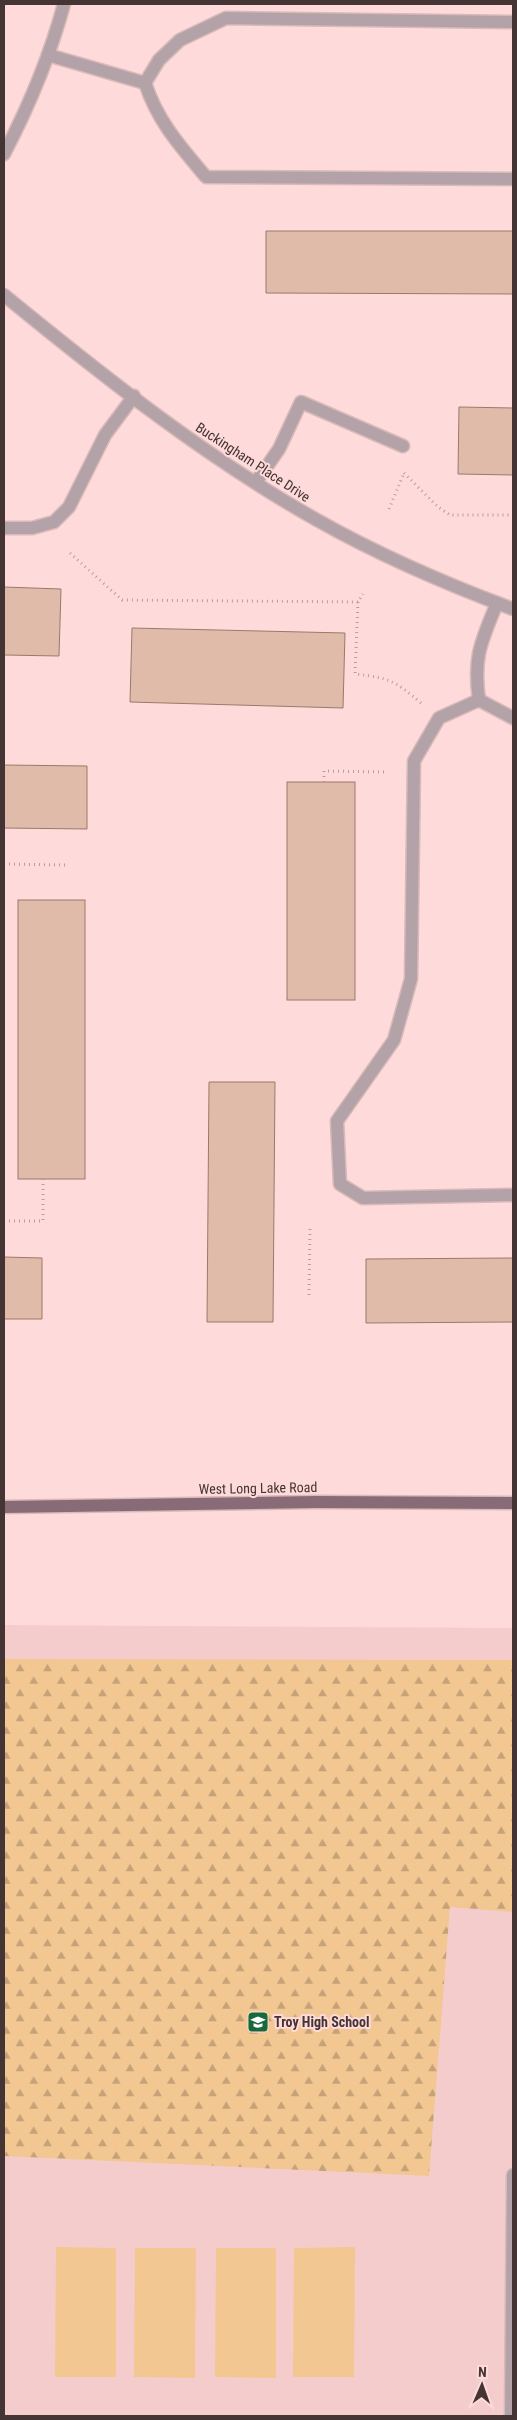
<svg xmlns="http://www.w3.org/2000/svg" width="517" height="2420" font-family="'Roboto Condensed',sans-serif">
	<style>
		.built { fill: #f5cccc }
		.forest { fill: url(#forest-firs) }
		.park { fill: #f2c792 }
		.building { fill: #e0bbaa; stroke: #9b7969 }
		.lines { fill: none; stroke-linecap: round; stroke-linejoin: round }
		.minor-casing { stroke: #d9bab9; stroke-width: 15 }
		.major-casing { stroke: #d9bab9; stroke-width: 15 }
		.path { stroke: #b99d9c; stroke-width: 3; stroke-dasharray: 1 4; stroke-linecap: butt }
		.minor { stroke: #b4a2a9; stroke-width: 12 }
		.major { stroke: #896b77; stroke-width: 12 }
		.labels { text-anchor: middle; stroke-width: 4; stroke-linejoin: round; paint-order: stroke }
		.street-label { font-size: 14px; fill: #453434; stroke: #fedbda }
		.poi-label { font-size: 14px; font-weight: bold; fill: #453434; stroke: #fedbda; text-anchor: start }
	</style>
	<defs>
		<pattern id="forest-firs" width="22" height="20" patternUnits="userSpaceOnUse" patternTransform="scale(1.25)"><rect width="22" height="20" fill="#f2c792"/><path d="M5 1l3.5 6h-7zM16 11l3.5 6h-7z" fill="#c6a278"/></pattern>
	</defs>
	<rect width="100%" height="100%" fill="#fedbda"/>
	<path class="built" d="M4,1625L513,1628V2416H4Z"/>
	<path class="forest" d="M4,1659L513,1660V1912L450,1907L429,2176L4,2156Z"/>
	<g class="park">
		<path d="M56,2247L116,2248V2377H55Z"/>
		<path d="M355,2247L354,2377H293L294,2248Z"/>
		<path d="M135,2248H196L195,2378L134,2377Z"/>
		<path d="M216,2248H276V2378L215,2377Z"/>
	</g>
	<g class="building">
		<path d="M266,231H513V294L266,293Z"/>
		<path d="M459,407L513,408V475L458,474Z"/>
		<path d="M4,587L61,589L59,656L4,655Z"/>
		<path d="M132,628L345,633L343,708L130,702Z"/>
		<path d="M4,765L87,766V829L4,828Z"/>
		<rect x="287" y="782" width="68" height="218"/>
		<rect x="18" y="900" width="67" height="279"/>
		<path d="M209,1082H275L273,1322H207Z"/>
		<path d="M4,1257L42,1258V1319H4Z"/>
		<path d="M513,1258V1322L366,1323V1259Z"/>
	</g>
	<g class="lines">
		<g class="minor-casing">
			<g id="minor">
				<path d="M48,55L145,83"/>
				<path d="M145,83C158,122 180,146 206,177L513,179"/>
				<path d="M145,83L159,60L180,40L226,18L513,22"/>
				<path d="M4,154C29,106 50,56 64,4"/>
				<path d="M4,295C103,376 205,457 317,520C379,555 446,584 513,609"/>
				<path d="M256,482L279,449L301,402L403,446"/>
				<path d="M4,528H32L54,522L69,507L105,435L134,396"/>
				<path d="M479,700L439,718L414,761L411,979L394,1040L337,1121L340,1184L363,1198L513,1195"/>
				<path d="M479,700C473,657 481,642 497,603"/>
				<path d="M479,700L513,718"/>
				<path d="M511,2416L513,2175"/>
			</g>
		</g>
		<g class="major-casing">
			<path id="major" d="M4,1507L316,1502L513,1503"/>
		</g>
		<g class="path">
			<path d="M404,473L438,507L450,515H513"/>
			<path d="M389,509L404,473"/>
			<path d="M70,553L122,600L358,602L363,594"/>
			<path d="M358,602L355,674C390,678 395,681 421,703"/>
			<path d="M324,782V771L386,772"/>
			<path d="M4,864L67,865"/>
			<path d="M4,1221H43V1179"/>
			<path d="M309,1295L310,1228"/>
		</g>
		<use href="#minor" class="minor"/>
		<use href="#major" class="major"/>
	</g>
	<defs>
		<g id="school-square" transform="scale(1.125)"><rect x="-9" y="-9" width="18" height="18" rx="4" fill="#176939" stroke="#fedbda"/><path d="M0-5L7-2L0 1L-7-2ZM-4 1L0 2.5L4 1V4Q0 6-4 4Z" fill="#fff"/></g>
	</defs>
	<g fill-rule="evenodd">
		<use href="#school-square" x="258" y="2022"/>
	</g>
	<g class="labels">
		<g class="street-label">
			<text transform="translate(253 462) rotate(33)" y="5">Buckingham Place Drive</text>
			<text transform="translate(258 1488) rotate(-1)" y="5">West Long Lake Road</text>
		</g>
		<g class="poi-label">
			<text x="274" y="2027">Troy High School</text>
		</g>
	</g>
	<rect width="517" height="2420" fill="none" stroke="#453434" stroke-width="10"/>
	<g transform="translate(482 2385) rotate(2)" stroke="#fedbda" stroke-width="4" paint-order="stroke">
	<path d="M0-4L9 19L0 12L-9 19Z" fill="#453434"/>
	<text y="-8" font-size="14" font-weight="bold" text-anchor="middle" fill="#453434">N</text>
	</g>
</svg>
